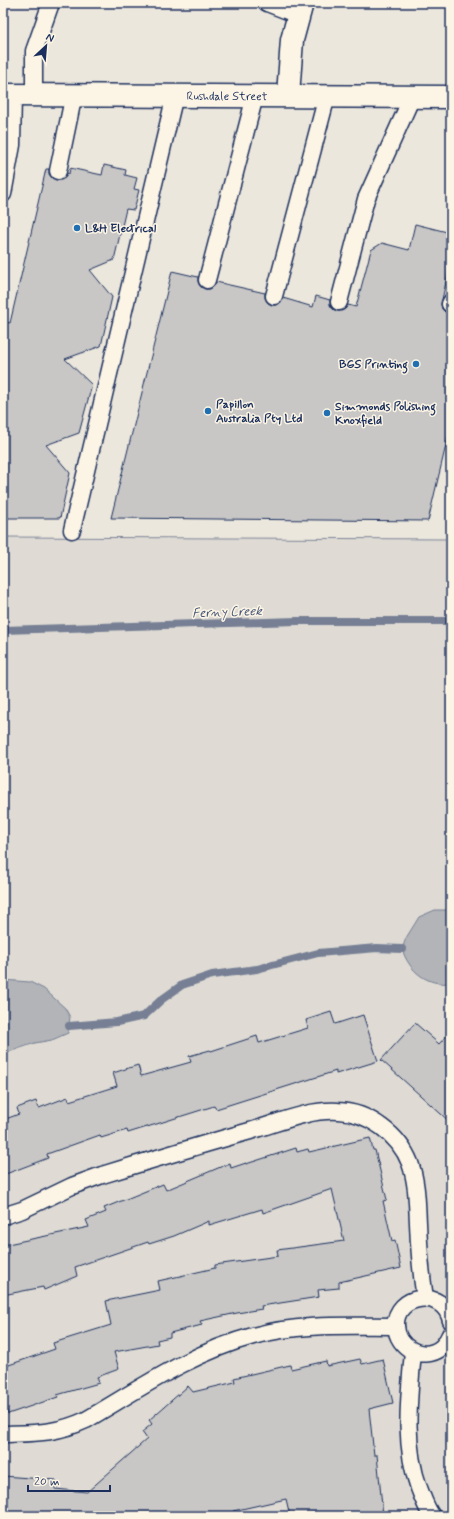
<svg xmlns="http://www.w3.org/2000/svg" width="454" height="1519" font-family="Mynerve,sans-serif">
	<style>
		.built { fill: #ece7dc }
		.green { fill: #dfdbd4; stroke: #7d8599 }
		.water { fill: #b2b4b8; stroke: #767f94 }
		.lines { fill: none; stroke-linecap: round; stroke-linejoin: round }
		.stream { stroke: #767f94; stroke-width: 8 }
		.building { fill: #c8c7c6; stroke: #1b2f5e }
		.lane-casing { stroke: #1b2f5e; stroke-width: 19 }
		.street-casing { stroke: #1b2f5e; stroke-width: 25 }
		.lane { stroke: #fcf5e5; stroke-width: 16 }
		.street { stroke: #fcf5e5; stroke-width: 22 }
		.poi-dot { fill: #1f6fb2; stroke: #fcf5e5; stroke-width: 1.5 }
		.labels { text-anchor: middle; stroke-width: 3; stroke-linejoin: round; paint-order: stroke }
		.street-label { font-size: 12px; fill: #1b2f5e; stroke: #fcf5e5 }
		.poi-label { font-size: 12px; font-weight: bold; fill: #1b2f5e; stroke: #fcf5e5; text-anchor: start }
		.water-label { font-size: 13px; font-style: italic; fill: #485779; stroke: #fcf5e5 }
	</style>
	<rect width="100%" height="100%" fill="#fcf5e5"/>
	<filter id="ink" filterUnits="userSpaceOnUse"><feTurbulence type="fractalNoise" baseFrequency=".025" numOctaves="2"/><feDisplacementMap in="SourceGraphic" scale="8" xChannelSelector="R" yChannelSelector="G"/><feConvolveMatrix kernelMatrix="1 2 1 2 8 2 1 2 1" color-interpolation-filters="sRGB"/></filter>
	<g filter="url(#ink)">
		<path class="built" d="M3,3H451V540L3,537Z"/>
		<path class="green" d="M3,537L451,539V1516H3Z"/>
		<g class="water">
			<path d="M435,910H451V983C427,986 409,971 402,949L406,938L419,917Z"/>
			<path d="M3,980L30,982L44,989L65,1008L70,1017L68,1033L52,1040L35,1043L3,1054Z"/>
		</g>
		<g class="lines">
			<g class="stream">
				<path d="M3,630L297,621H451"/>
				<path d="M69,1026L117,1022L144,1016L161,1000L182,985L212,975L257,969L318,953L377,948L402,949"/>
			</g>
		</g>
		<g class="building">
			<path d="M104,165L126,170L125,175L137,178L134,189L139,190L134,210L126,209L114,260L90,270L112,297L101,346L65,359L92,385L79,433L46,445L70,473L60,518H3V321L10,323L46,169H49V174L52,178L56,180H61L65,178L67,173L69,174L70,168L102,175Z"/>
			<path d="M415,224L451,233V260L441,304L442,309L445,312L451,313V424L428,521L111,518L172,271L198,277V282L200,286L205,289H210L213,287L216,282L265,293V298L267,302L272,305H277L280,303L283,298L313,307L316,296L330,300V305L333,309L337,311H341L345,309L348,305L356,307L371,250L382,243L409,250Z"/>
			<path d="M331,1012L335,1024L363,1015L378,1061L336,1074V1071L216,1109L214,1106L128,1133L127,1130L101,1138L100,1135L47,1154L48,1158L3,1175V1120L19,1114L17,1108L36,1101L39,1108L68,1097L69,1101L117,1086L113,1073L138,1065L141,1076L191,1062L189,1056L210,1050L211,1051L257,1036L259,1043L308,1028L306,1020Z"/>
			<path d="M415,1023L439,1044L451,1031V1123L381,1060Z"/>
			<path d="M370,1138L373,1150H375L387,1200L383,1201L392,1241L395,1240L401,1268L339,1282V1288L318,1290L319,1297L261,1306L262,1309L237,1313L200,1321L202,1325L170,1333V1337L157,1340L158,1344L114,1352L119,1369L97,1377L99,1383L57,1395L58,1397L8,1414L3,1401V1367L55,1349L53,1343L111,1325L106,1301L160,1290L158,1281L215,1268V1265L278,1256L277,1250L344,1241L332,1189L263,1213L262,1209L209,1225V1221L174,1236L149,1244L148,1242L75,1267L77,1276L44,1290L43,1287L3,1295V1245L89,1227L86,1220L106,1212L104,1208L163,1184L166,1190L230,1163L231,1168L246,1163V1164L296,1148L297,1152L308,1149L309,1152Z"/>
			<path d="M360,1359L362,1364L383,1359L393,1403L369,1409L374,1455H377L383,1516H290L286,1499L233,1511L234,1513L221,1516H3V1476L56,1480L55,1489L87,1492L147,1439L142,1432L152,1424L149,1420L188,1386L193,1392L235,1382L234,1378L290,1365L291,1369L326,1361L327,1366Z"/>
		</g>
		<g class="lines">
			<g class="lane-casing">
				<g id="lane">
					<path d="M267,3L298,15"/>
					<path d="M34,94V51L51,3"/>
					<path d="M58,171L74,94"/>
					<path d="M3,194L12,145L13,95"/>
					<path d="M207,280L255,96"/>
					<path d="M274,296L327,96"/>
					<path d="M339,302L366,199L412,97"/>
					<path d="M450,304L451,302"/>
					<path d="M72,530L175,95"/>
					<path d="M3,1216L22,1210L72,1186L102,1175C151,1160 200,1145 250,1131C278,1123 309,1109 338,1111C369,1112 399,1135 410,1163C417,1182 417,1203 418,1223C419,1248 421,1273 425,1298"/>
					<path d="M451,1321C444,1287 394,1294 396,1326C397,1348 423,1362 441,1348C446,1344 448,1338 451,1333"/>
					<path d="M413,1352C409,1398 403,1444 419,1488C423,1498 426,1508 432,1516"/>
					<path d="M3,1434C34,1433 56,1434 86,1420C139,1389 193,1352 253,1336C299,1323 349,1326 396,1326"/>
				</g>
			</g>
			<g class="street-casing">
				<g id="street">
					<path id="s1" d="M3,95L451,97"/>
					<path d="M288,95L292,40L302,3"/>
				</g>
			</g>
			<use href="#lane" class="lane"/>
			<use href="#street" class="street"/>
		</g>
	</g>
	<g class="poi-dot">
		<circle cx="77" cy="228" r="4"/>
		<circle cx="416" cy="364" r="4"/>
		<circle cx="208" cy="411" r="4"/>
		<circle cx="327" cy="413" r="4"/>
	</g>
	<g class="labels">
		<g class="street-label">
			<text dy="4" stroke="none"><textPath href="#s1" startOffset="224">Rushdale Street</textPath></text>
		</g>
		<g class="poi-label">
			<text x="85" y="232">L&amp;H Electrical</text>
			<text x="408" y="368" text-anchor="end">BGS Printing</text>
			<text x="216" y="408">Papillon<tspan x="216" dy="14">Australia Pty Ltd</tspan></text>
			<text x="335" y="410">Simmonds Polishing<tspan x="335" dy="14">Knoxfield</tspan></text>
		</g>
		<g class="water-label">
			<text transform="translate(227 611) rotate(-2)" y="5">Ferny Creek</text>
		</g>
	</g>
	<rect width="454" height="1519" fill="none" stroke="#fcf5e5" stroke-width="16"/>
	<rect x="8" y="8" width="438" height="1503" fill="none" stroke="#1b2f5e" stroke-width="1.5" filter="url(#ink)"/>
	<g transform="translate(46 46) rotate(26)" stroke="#fcf5e5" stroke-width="3" paint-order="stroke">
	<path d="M0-3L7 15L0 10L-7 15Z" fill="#1b2f5e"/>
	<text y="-6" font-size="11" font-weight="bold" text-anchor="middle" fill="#1b2f5e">N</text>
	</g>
	<path d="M28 1485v6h82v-6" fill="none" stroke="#1b2f5e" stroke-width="2"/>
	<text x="34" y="1485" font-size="12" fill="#1b2f5e" stroke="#fcf5e5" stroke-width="3" paint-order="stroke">20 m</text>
</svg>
